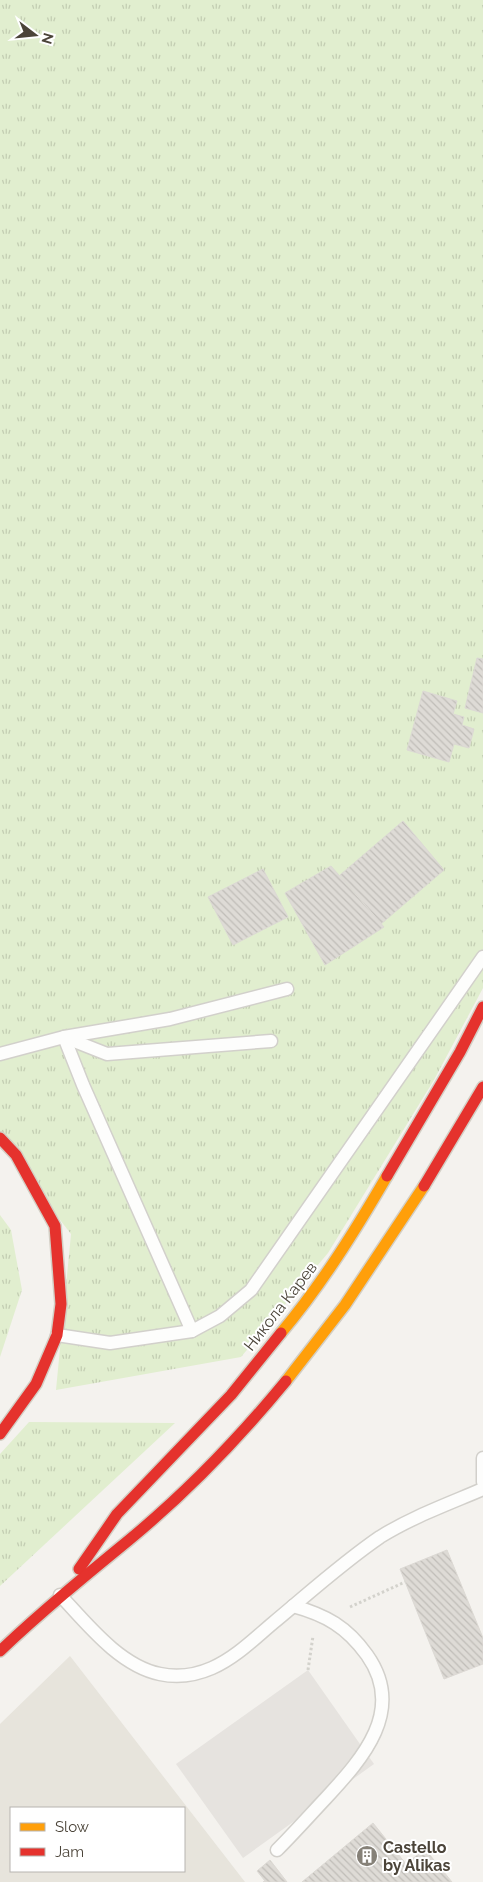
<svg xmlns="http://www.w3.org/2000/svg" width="483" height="1882" font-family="Raleway,sans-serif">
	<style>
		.residential { fill: #e7e4dc; fill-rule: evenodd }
		.grass { fill: url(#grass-tufts) }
		.parking { fill: #e6e3df }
		.building { fill: url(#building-back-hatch); stroke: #dcd9d4 }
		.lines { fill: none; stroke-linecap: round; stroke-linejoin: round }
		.lane-casing { stroke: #d2d0cb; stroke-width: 15 }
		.slow-casing { stroke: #d3cfc5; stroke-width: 14 }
		.jam-casing { stroke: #d3cfc5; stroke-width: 14 }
		.path { stroke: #d3d2cc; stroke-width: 3; stroke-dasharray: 2.5 2.5; stroke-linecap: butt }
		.lane { stroke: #fdfdfc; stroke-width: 12 }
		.slow { stroke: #ff9f0a; stroke-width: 11 }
		.jam { stroke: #e5322d; stroke-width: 11 }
		.labels { text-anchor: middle; stroke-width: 4; stroke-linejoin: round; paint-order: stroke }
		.street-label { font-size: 16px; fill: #4b4439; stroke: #fff }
		.poi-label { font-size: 16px; font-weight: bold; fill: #4b4439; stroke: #fff; text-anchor: start }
	</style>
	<defs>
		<pattern id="grass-tufts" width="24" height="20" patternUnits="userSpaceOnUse" patternTransform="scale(1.25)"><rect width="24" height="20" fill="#e1eecf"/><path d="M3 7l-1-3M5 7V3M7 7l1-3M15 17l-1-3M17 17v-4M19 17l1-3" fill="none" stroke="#c3cdb2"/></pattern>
		<pattern id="building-back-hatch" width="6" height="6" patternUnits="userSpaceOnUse" patternTransform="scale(1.25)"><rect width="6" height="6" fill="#dedbd6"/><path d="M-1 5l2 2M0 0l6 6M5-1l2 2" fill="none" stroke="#c0bdb8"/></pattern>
	</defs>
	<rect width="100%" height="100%" fill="#f4f2ee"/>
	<path class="residential" d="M70,1656L245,1882H0V1724ZM11,1808H184V1871H11Z"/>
	<g class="grass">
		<path d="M0,0H483V988L434,1080L328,1253L241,1357L56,1390L71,1234L0,1143Z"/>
		<path d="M0,1215L11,1230L22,1290L0,1357Z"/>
		<path d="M29,1422L175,1423L0,1586V1454Z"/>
	</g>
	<path class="parking" d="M308,1670L374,1764L243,1858L176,1764Z"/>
	<g class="building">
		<path d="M477,658L483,659V713L465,708Z"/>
		<path d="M423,691L457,701L453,714L464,717L462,725L474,729L469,748L454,744L449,762L407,750Z"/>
		<path d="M403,821L444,870L381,924L340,875Z"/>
		<path d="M331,866L384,927L325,965L285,893Z"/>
		<path d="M263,869L288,917L233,945L208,897Z"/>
		<path d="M447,1550L483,1638V1664L444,1679L400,1569Z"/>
		<path d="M373,1823L406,1864L425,1849L452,1882H302Z"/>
		<path d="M270,1860L287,1882H263L265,1881L257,1871Z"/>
	</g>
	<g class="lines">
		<g class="lane-casing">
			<g id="lane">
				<path d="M0,1054L64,1037L107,1054L271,1041"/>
				<path d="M192,1331L83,1085L64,1037L170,1019L287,989"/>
				<path d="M57,1335L110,1343L192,1331L220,1316L251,1290L483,957"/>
				<path d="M483,1458V1482"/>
				<path d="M60,1595C87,1624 120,1666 160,1674C178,1678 196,1675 212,1668C235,1658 254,1639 273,1623C308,1594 342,1563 380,1537C412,1517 448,1504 483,1489"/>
				<path d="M277,1850C294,1833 310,1815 326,1798C363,1758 406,1710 367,1655C347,1627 326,1615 293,1606"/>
			</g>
		</g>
		<g class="slow-casing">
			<g id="slow">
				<path d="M281,1333C322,1284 355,1231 387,1176"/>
				<path d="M286,1381L345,1305L424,1186"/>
			</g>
		</g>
		<g class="jam-casing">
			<g id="jam">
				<path d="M0,1138L16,1155L55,1226L61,1304L57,1335L36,1384L0,1434"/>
				<path d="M387,1176L460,1052L483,1007"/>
				<path d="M424,1186L483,1087"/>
				<path d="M79,1569L117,1514L231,1395L281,1333"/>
				<path d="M0,1651C41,1612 85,1576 129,1540C186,1493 239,1438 286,1381"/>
			</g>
		</g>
		<g class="path">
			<path d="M350,1607L405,1582"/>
			<path d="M308,1670L313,1636"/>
		</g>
		<use href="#lane" class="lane"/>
		<use href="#slow" class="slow"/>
		<use href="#jam" class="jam"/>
	</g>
	<defs>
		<g id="building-disc" transform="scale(1.125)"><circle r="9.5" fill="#868178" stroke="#fff"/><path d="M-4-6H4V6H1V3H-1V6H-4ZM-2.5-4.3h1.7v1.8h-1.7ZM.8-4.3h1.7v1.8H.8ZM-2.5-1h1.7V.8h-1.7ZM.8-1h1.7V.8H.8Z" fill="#fff"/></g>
	</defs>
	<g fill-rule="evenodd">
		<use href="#building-disc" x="367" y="1856"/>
	</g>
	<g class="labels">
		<g class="street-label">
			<text transform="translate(280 1306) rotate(-52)" y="6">Никола Карев</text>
		</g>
		<g class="poi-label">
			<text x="383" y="1853">Castello<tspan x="383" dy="18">by Alikas</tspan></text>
		</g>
	</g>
	<rect x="10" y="1807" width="175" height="65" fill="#ffffff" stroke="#b7b4b0"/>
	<rect x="20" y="1823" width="25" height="8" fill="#ff9f0a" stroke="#b7b4b0"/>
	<text x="55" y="1832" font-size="15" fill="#4b4439">Slow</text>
	<rect x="20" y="1848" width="25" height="8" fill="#e5322d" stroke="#b7b4b0"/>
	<text x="55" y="1857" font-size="15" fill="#4b4439">Jam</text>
	<g transform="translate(35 35) rotate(106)" stroke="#ffffff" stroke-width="4" paint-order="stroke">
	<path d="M0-4L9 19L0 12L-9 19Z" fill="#4b4439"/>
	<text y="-8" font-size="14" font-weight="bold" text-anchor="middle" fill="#4b4439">N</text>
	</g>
</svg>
